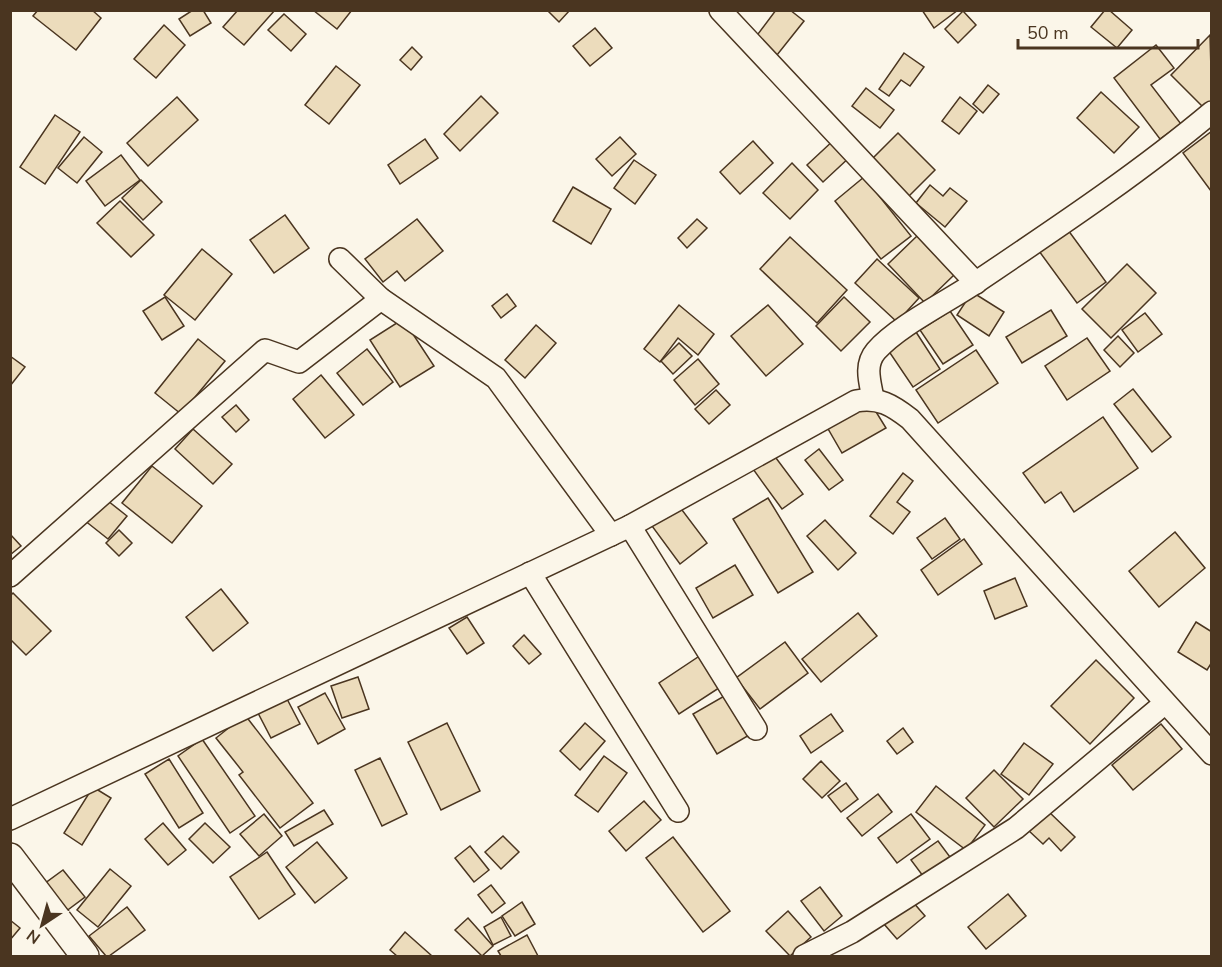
<svg xmlns="http://www.w3.org/2000/svg" width="1222" height="967" font-family="'Nunito Sans',sans-serif">
	<style>
		.building { fill: #ecdcbc; stroke: #4a3520; stroke-width: 1.5 }
		.lines { fill: none; stroke-linecap: round; stroke-linejoin: round }
		.minor-casing { stroke: #4a3520; stroke-width: 24 }
		.tertiary-casing { stroke: #4a3520; stroke-width: 30 }
		.minor { stroke: #fbf6e9; stroke-width: 21 }
		.tertiary { stroke: #fbf6e9; stroke-width: 27 }
	</style>
	<rect width="100%" height="100%" fill="#fbf6e9"/>
	<g class="building">
		<path d="M38,10H92L101,18L76,50L33,16Z"/>
		<path d="M193,10H203L211,23L190,36L179,19Z"/>
		<path d="M238,10H275L244,45L223,27Z"/>
		<path d="M313,10H352L337,29Z"/>
		<path d="M547,10H570L559,22Z"/>
		<path d="M776,10H790L804,21L777,55L755,38Z"/>
		<path d="M922,10H958L934,28Z"/>
		<path d="M1105,10H1109L1132,30L1117,48L1091,27Z"/>
		<path d="M963,11L976,25L958,43L945,29Z"/>
		<path d="M284,14L306,34L291,51L268,30Z"/>
		<path d="M164,25L185,45L156,78L134,59Z"/>
		<path d="M595,28L612,48L590,66L573,46Z"/>
		<path d="M1210,35L1212,105L1206,110L1171,75Z"/>
		<path d="M1156,45L1174,68L1151,85L1181,124L1160,139L1114,78Z"/>
		<path d="M412,47L422,57L411,70L400,60Z"/>
		<path d="M904,53L924,67L910,86L901,80L889,96L879,89Z"/>
		<path d="M336,66L360,85L329,124L305,105Z"/>
		<path d="M988,85L999,94L983,113L973,104Z"/>
		<path d="M866,88L894,110L880,128L852,106Z"/>
		<path d="M1101,92L1139,127L1114,153L1077,118Z"/>
		<path d="M481,96L498,113L460,151L444,134Z"/>
		<path d="M177,97L198,120L148,166L127,143Z"/>
		<path d="M960,97L977,111L959,134L942,121Z"/>
		<path d="M55,115L80,132L45,184L20,167Z"/>
		<path d="M1212,131V191H1211L1183,153Z"/>
		<path d="M898,133L935,170L909,196L872,159Z"/>
		<path d="M84,137L102,152L77,183L58,168Z"/>
		<path d="M620,137L636,154L612,176L596,159Z"/>
		<path d="M836,138L852,155L823,182L807,165Z"/>
		<path d="M425,139L438,158L400,184L388,165Z"/>
		<path d="M753,141L773,163L740,194L720,172Z"/>
		<path d="M121,155L140,180L105,206L86,181Z"/>
		<path d="M634,160L656,175L635,204L614,188Z"/>
		<path d="M792,163L818,190L790,219L763,193Z"/>
		<path d="M864,177L911,236L881,259L835,201Z"/>
		<path d="M141,180L162,202L143,220L122,198Z"/>
		<path d="M930,185L943,196L950,188L967,201L945,227L916,203Z"/>
		<path d="M573,187L611,209L591,244L553,221Z"/>
		<path d="M120,201L154,235L131,257L97,223Z"/>
		<path d="M285,215L309,248L274,273L250,240Z"/>
		<path d="M417,219L443,251L405,281L397,271L383,282L365,259Z"/>
		<path d="M697,219L707,228L687,248L678,238Z"/>
		<path d="M1068,230L1106,282L1077,303L1039,251Z"/>
		<path d="M917,236L954,275L925,303L888,264Z"/>
		<path d="M790,237L847,290L817,323L760,269Z"/>
		<path d="M202,249L232,274L195,320L164,295Z"/>
		<path d="M877,259L919,298L897,322L855,283Z"/>
		<path d="M1127,264L1156,293L1111,338L1082,309Z"/>
		<path d="M972,292L1004,312L989,336L957,315Z"/>
		<path d="M507,294L516,306L501,318L492,306Z"/>
		<path d="M165,297L184,326L162,340L143,311Z"/>
		<path d="M844,297L870,322L841,351L816,326Z"/>
		<path d="M679,305L714,334L698,355L678,338L660,362L644,349Z"/>
		<path d="M768,305L803,344L766,376L731,336Z"/>
		<path d="M1051,310L1067,336L1022,363L1006,337Z"/>
		<path d="M950,311L973,345L943,364L920,330Z"/>
		<path d="M1145,313L1162,334L1138,352L1122,330Z"/>
		<path d="M403,319L434,366L400,387L370,340Z"/>
		<path d="M536,325L556,343L525,378L505,360Z"/>
		<path d="M916,332L940,369L913,387L888,350Z"/>
		<path d="M1118,336L1134,353L1120,367L1104,350Z"/>
		<path d="M1087,338L1110,371L1067,400L1045,366Z"/>
		<path d="M198,339L225,361L181,414L155,393Z"/>
		<path d="M679,343L692,356L673,374L661,361Z"/>
		<path d="M367,349L393,382L363,405L337,373Z"/>
		<path d="M976,350L998,383L938,423L916,390Z"/>
		<path d="M10,356L25,367L10,386Z"/>
		<path d="M698,359L719,384L695,405L674,380Z"/>
		<path d="M321,375L354,415L325,438L293,399Z"/>
		<path d="M1133,389L1171,437L1152,452L1114,404Z"/>
		<path d="M716,390L730,405L709,424L695,409Z"/>
		<path d="M870,402L886,428L842,453L827,427Z"/>
		<path d="M236,405L249,420L236,432L222,417Z"/>
		<path d="M1103,417L1138,468L1074,512L1061,492L1045,503L1023,473Z"/>
		<path d="M193,429L232,464L213,484L175,449Z"/>
		<path d="M819,449L843,480L829,490L805,460Z"/>
		<path d="M773,454L803,494L782,509L753,469Z"/>
		<path d="M152,466L202,506L172,543L122,503Z"/>
		<path d="M903,473L913,481L897,502L910,512L893,534L870,516Z"/>
		<path d="M103,497L127,516L108,539L84,520Z"/>
		<path d="M768,498L813,572L778,593L733,519Z"/>
		<path d="M679,506L707,543L680,564L652,526Z"/>
		<path d="M945,518L960,539L932,559L917,538Z"/>
		<path d="M825,520L856,553L838,570L807,536Z"/>
		<path d="M119,530L132,543L119,556L106,543Z"/>
		<path d="M1175,532L1205,568L1159,607L1129,571Z"/>
		<path d="M10,534L21,546L10,555Z"/>
		<path d="M964,539L982,564L938,595L921,570Z"/>
		<path d="M735,565L753,595L713,618L696,588Z"/>
		<path d="M1015,578L1027,606L995,619L984,591Z"/>
		<path d="M221,589L248,623L213,651L186,617Z"/>
		<path d="M13,593L51,631L26,655L10,639V596Z"/>
		<path d="M858,613L877,636L821,682L802,659Z"/>
		<path d="M467,617L484,643L467,654L449,628Z"/>
		<path d="M1196,622L1212,632V662L1207,670L1178,652Z"/>
		<path d="M524,635L541,654L529,664L513,646Z"/>
		<path d="M785,642L808,673L760,709L736,678Z"/>
		<path d="M701,655L722,686L679,714L659,683Z"/>
		<path d="M1096,660L1134,698L1090,744L1051,706Z"/>
		<path d="M358,677L369,709L342,718L331,686Z"/>
		<path d="M325,693L345,729L318,744L298,707Z"/>
		<path d="M726,695L751,734L717,754L693,714Z"/>
		<path d="M286,697L300,724L271,738L257,711Z"/>
		<path d="M831,714L843,731L811,753L800,736Z"/>
		<path d="M245,715L313,803L280,828L239,775L243,772L216,738Z"/>
		<path d="M447,723L480,791L441,810L408,742Z"/>
		<path d="M585,723L605,741L580,770L560,751Z"/>
		<path d="M1161,724L1182,749L1133,790L1112,765Z"/>
		<path d="M903,728L913,742L897,754L887,741Z"/>
		<path d="M202,739L255,816L230,833L178,756Z"/>
		<path d="M1024,743L1053,764L1029,795L1001,774Z"/>
		<path d="M604,756L627,773L598,812L575,795Z"/>
		<path d="M380,758L407,814L382,826L355,770Z"/>
		<path d="M169,759L203,813L179,828L145,774Z"/>
		<path d="M821,761L840,781L822,798L803,779Z"/>
		<path d="M994,770L1023,799L994,827L966,798Z"/>
		<path d="M846,783L858,799L841,812L828,796Z"/>
		<path d="M936,786L985,825L966,850L916,812Z"/>
		<path d="M93,787L111,798L82,845L64,833Z"/>
		<path d="M878,794L892,812L862,836L847,818Z"/>
		<path d="M644,801L661,820L626,851L609,831Z"/>
		<path d="M324,810L333,824L294,846L285,832Z"/>
		<path d="M1047,810L1075,837L1061,851L1049,838L1043,844L1028,830Z"/>
		<path d="M264,814L282,836L259,856L240,834Z"/>
		<path d="M911,814L930,839L897,863L878,838Z"/>
		<path d="M163,823L186,850L168,865L145,839Z"/>
		<path d="M205,823L230,847L213,863L189,839Z"/>
		<path d="M503,836L519,852L501,869L485,852Z"/>
		<path d="M673,837L730,911L703,932L646,858Z"/>
		<path d="M938,841L950,857L923,876L911,860Z"/>
		<path d="M317,842L347,878L315,903L286,867Z"/>
		<path d="M470,846L489,870L474,882L455,858Z"/>
		<path d="M267,852L295,894L259,919L230,877Z"/>
		<path d="M110,869L131,886L98,927L77,910Z"/>
		<path d="M63,870L85,897L65,912L44,884Z"/>
		<path d="M491,885L505,903L492,913L478,895Z"/>
		<path d="M820,887L842,916L824,931L801,901Z"/>
		<path d="M1008,894L1026,916L986,949L968,927Z"/>
		<path d="M912,901L925,916L897,939L884,924Z"/>
		<path d="M522,902L535,924L515,936L502,916Z"/>
		<path d="M127,907L145,930L109,956H106L89,936Z"/>
		<path d="M788,911L811,937L790,956L766,931Z"/>
		<path d="M501,917L511,936L493,945L484,927Z"/>
		<path d="M468,918L493,946L482,956L455,930Z"/>
		<path d="M10,920L20,928L10,940Z"/>
		<path d="M405,932L432,956H397L390,950Z"/>
		<path d="M527,935L538,956H501L498,951Z"/>
	</g>
	<g class="lines">
		<g class="minor-casing">
			<g id="minor">
				<path d="M720,10L976,283"/>
				<path d="M340,259L381,299L496,378L611,535"/>
				<path d="M873,398C870,382 864,365 876,351C899,325 949,301 978,281C1058,227 1138,174 1212,112"/>
				<path d="M630,526L756,729"/>
				<path d="M530,573L678,811"/>
				<path d="M10,576L265,350L299,362L381,299"/>
				<path d="M10,819L630,526L856,401C879,397 892,405 910,419L1212,754"/>
				<path d="M804,956L852,932L1016,828L1164,704"/>
			</g>
		</g>
		<g class="tertiary-casing">
			<path id="tertiary" d="M10,857L85,956"/>
		</g>
		<use href="#minor" class="minor"/>
		<use href="#tertiary" class="tertiary"/>
	</g>
	<rect width="1222" height="967" fill="none" stroke="#4a3520" stroke-width="24"/>
	<g transform="translate(42 925) rotate(216)" stroke="#fbf6e9" stroke-width="4.5" paint-order="stroke">
	<path d="M0-4.5L10 22L0 15L-10 22Z" fill="#4a3520"/>
	<text y="-9" font-size="16" font-weight="bold" text-anchor="middle" fill="#4a3520">N</text>
	</g>
	<path d="M1018 39v9h180v-9" fill="none" stroke="#4a3520" stroke-width="3"/>
	<text x="1027" y="39" font-size="18" fill="#4a3520" stroke="#fbf6e9" stroke-width="4.5" paint-order="stroke">50 m</text>
</svg>
